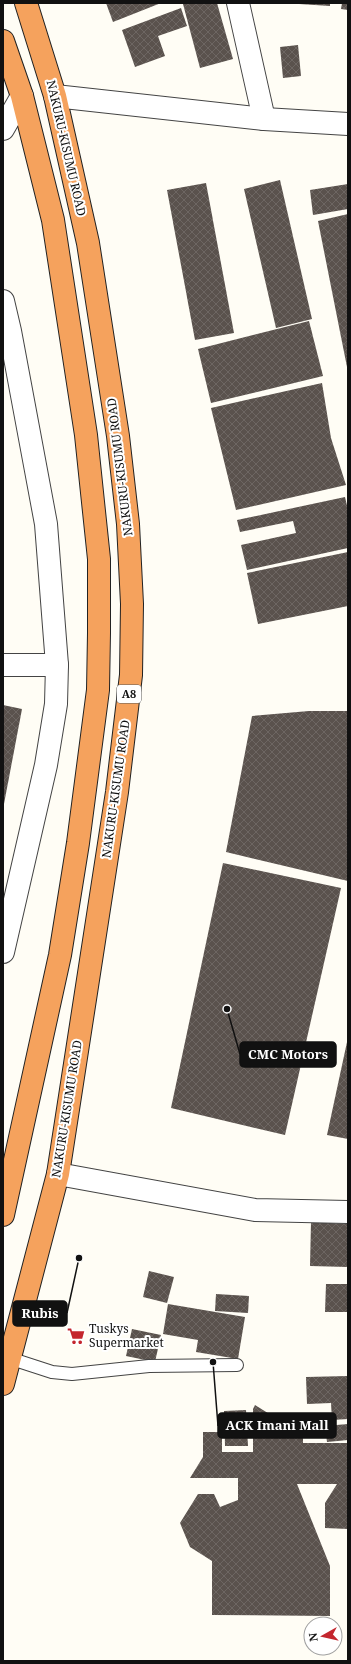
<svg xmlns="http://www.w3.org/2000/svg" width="351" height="1664" font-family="'Noto Serif',serif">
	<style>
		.building { fill: url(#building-cross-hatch) }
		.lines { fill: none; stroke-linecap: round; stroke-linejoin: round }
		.lane-casing { stroke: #444; stroke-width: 14 }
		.street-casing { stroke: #444; stroke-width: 24 }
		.highway-casing { stroke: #222; stroke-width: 24 }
		.lane { stroke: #fff; stroke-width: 12 }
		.street { stroke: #fff; stroke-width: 22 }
		.highway { stroke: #f5a25d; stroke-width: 22 }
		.labels { text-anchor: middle; stroke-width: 4; stroke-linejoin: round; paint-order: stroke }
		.shield { fill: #fff; stroke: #585858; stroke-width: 1 }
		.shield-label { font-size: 11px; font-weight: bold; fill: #111 }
		.street-label { font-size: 12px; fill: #111; stroke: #fff }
		.poi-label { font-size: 12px; fill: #111; stroke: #fff; text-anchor: start }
		.leader { fill: none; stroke: #111; stroke-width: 1.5 }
		.callout-dot { fill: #111; stroke: #fff; stroke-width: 1.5 }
		.callout { fill: #111; stroke: #111; stroke-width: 1.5 }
		.callout-label { font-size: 13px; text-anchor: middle; font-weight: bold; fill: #fff }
	</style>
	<defs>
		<pattern id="building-cross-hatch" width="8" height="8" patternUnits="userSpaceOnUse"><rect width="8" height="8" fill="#5a524d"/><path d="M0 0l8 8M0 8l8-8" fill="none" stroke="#6d6662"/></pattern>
	</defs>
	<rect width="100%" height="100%" fill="#fffdf5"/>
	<g class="building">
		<path d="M106,3H161L113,22Z"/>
		<path d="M187,3H217L233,59L200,68L183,4Z"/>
		<path d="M299,3H330V6L299,4Z"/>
		<path d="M342,3H348V10L341,9Z"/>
		<path d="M181,8L187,26L158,36L165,56L135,67L122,30Z"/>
		<path d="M298,45L301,76L283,78L280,47Z"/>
		<path d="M280,180L312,319L276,328L244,189Z"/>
		<path d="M206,183L234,333L195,340L167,190Z"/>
		<path d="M348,184V209L313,215L310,190Z"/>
		<path d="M348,214V367H347L318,221Z"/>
		<path d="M309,321L323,376L211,403L198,349Z"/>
		<path d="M322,383L331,438L346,485L236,510L211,408Z"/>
		<path d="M345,497L348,510V548L247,570L241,545L296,533L293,521L240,532L237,520Z"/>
		<path d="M348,552V606L258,624L247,573Z"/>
		<path d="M3,705L22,709L4,804H3Z"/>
		<path d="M309,711H348V881L226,852L252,716Z"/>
		<path d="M223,863L341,888L285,1135L171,1108Z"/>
		<path d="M347,1042H348V1139L327,1135Z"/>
		<path d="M311,1222L348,1224V1267L310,1266Z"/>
		<path d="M149,1271L174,1277L167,1303L143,1297Z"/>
		<path d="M326,1284H348V1312H325Z"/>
		<path d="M216,1294L249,1296L248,1313L215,1311Z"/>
		<path d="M168,1304L245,1317L238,1359L196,1352L198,1340L163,1334Z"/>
		<path d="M132,1329L161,1335L155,1362L126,1356Z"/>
		<path d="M348,1376V1419L332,1420L331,1403L307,1404L306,1377Z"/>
		<path d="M255,1405L303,1435V1443H348V1529L325,1528V1503L337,1484H297L330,1566V1616L212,1615V1561L190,1547L180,1523L198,1494H214L220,1507L238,1500V1478H190L203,1457V1432H222V1452H253V1409Z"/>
		<path d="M246,1410L248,1446H225L224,1411Z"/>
		<path d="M348,1424V1440L327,1442L325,1426Z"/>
	</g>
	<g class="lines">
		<g class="lane-casing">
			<path id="lane" d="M9,1358L52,1372L72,1374L149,1366L237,1365"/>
		</g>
		<g class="street-casing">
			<g id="street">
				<path d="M238,3L264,119"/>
				<path d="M55,96L264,119L348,124"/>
				<path d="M3,129L22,96"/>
				<path d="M3,301L10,331L46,524L57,665L56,704L46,765L3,952"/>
				<path d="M3,665H57"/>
				<path d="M58,1174L255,1210L348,1212"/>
			</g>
		</g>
		<g class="highway-casing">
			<g id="highway">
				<path d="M3,41L22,96L53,220L86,435L93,502L99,559V633L98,690L78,843L60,955L3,1215"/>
				<path d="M3,1384L58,1174L117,792L131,675L132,604L128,524L118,436L88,243L55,96L26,3"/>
			</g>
		</g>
		<use href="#lane" class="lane"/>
		<use href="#street" class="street"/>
		<use href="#highway" class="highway"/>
	</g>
	<defs>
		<g id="supermarket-bare" transform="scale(1.38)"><path d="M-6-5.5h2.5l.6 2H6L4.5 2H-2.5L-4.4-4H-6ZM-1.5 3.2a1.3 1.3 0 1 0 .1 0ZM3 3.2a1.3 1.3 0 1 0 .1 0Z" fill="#c4262e" stroke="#fff" stroke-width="2.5" paint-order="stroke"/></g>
	</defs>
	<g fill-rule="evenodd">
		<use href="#supermarket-bare" x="76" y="1336"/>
	</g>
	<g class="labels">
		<rect class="shield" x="117" y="685" width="24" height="18" rx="3"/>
		<g class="shield-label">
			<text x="129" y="698">A8</text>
		</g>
		<g class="street-label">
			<text transform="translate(66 148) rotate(77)" y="4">NAKURU-KISUMU ROAD</text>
			<text transform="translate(120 467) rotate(-97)" y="4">NAKURU-KISUMU ROAD</text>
			<text transform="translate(116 789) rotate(-82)" y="4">NAKURU-KISUMU ROAD</text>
			<text transform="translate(67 1109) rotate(-81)" y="4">NAKURU-KISUMU ROAD</text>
		</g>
		<g class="poi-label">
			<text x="89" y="1333">Tuskys<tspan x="89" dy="14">Supermarket</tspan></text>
		</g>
	</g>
	<path class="leader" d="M227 1009L240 1054M79 1258L67 1313M213 1362L218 1426"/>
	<g class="callout-dot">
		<circle cx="227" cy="1009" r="4"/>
		<circle cx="79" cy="1258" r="4"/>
		<circle cx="213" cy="1362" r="4"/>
	</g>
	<g class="callout">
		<rect x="240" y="1042" width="96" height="25" rx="4"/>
		<rect x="13" y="1301" width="54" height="25" rx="4"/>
		<rect x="218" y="1413" width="118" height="25" rx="4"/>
	</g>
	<g class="callout-label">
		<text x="288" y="1059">CMC Motors</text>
		<text x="40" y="1318">Rubis</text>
		<text x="277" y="1430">ACK Imani Mall</text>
	</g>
	<rect width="351" height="1664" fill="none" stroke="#111111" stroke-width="8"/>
	<g transform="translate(323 1636) rotate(262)"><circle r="19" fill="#ffffff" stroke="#a0a0a0"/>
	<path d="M0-3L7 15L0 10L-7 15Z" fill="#c4262e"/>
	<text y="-6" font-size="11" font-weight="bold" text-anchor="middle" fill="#111111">N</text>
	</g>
</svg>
